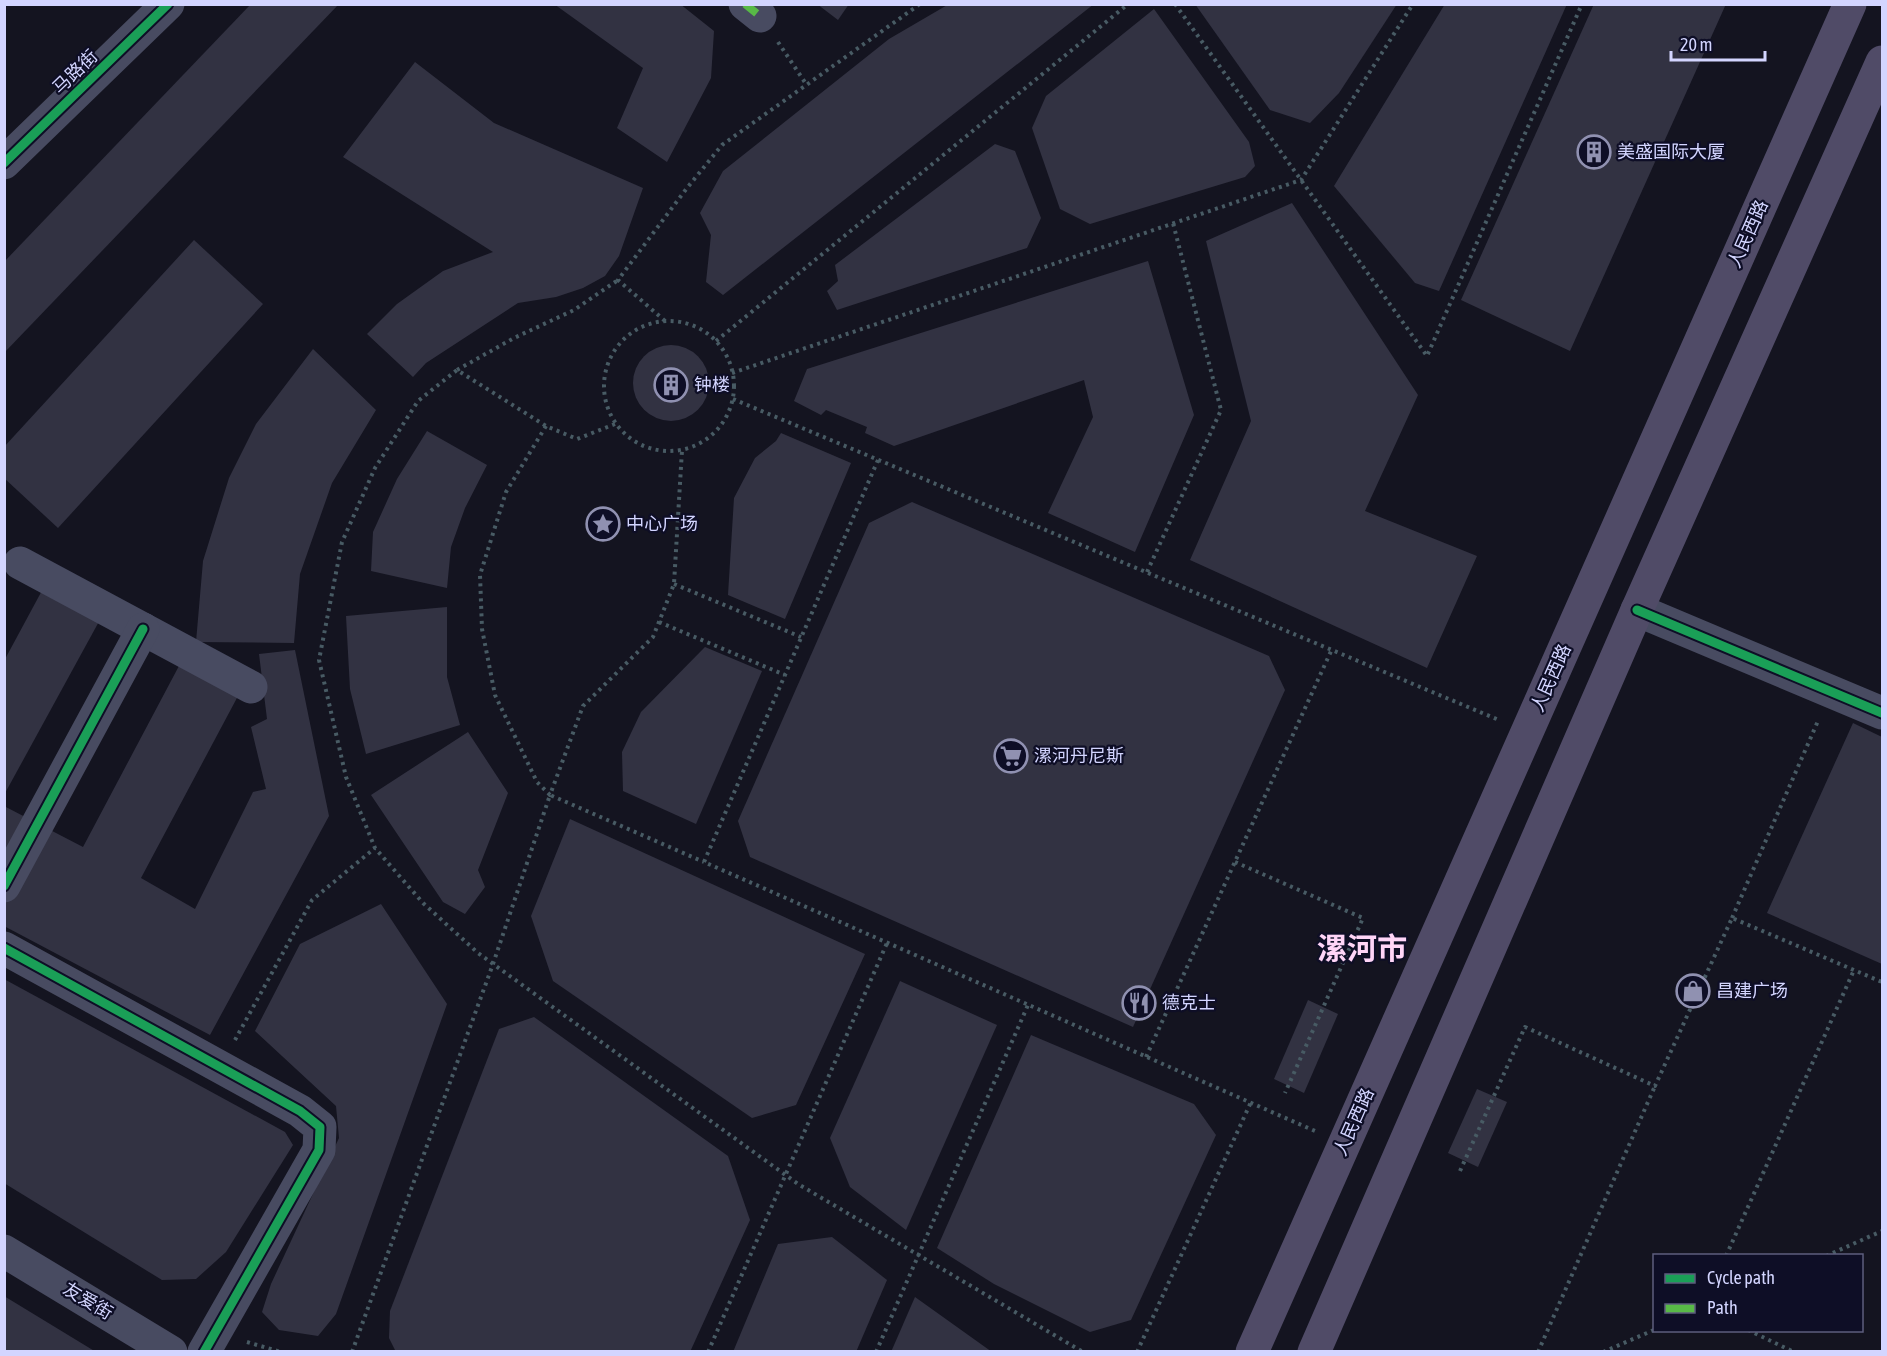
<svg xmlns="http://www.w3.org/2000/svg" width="1887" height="1356" font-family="'Asap Condensed','Noto Sans SC',sans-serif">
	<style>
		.building { fill: #323242 }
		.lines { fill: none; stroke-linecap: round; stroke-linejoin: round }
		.path { stroke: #485b64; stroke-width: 4; stroke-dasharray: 3 4.5; stroke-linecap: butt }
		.minor { stroke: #484b61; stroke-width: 33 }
		.major { stroke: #504b67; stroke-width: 33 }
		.quiet { stroke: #58b947; stroke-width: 8; stroke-dasharray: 15 8; stroke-linecap: butt }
		.cycleway-casing { stroke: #0e0e26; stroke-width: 13 }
		.cycleway { stroke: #1a9f57; stroke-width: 9 }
		.labels { text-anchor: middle; stroke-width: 4.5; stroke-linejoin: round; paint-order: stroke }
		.street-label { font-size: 18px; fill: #d3d5ff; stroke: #0e0e26 }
		.poi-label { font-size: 18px; fill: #d3d5ff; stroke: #0e0e26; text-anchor: start }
		.town-label { font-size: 30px; font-weight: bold; fill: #ffd5f7; stroke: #0e0e26 }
	</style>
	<rect width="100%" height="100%" fill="#141420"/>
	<g class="building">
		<path d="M251,4H339L4,353V262Z"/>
		<path d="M554,4H680L714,31L711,78L667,162L617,128L643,68Z"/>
		<path d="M817,4H849L838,20Z"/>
		<path d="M949,4H1094L723,295L706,282L711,235L700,213L723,171L889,39Z"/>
		<path d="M1195,4H1397L1339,93L1310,123L1270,110Z"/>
		<path d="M1445,4H1567L1439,291L1415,283L1334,186Z"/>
		<path d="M1594,4H1726L1570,351L1461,300Z"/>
		<path d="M1154,9L1249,142L1255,166L1245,177L1090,224L1060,209L1032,128L1046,96Z"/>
		<path d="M415,62L494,123L643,188L619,256L605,276L583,288L556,297L518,303L426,363L413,377L367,334L397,304L443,271L493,252L343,157Z"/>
		<path d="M995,144L1015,151L1041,218L1027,248L837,310L827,291L838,281L835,265Z"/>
		<path d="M1292,203L1418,395L1365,511L1477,556L1427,668L1190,560L1251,421L1206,241Z"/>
		<path d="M194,240L263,304L58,528L4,478V447Z"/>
		<path d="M1148,261L1194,415L1135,552L1048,513L1093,417L1084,380L894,446L865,433L867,427L826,410L821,415L794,401L807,369Z"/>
		<circle cx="671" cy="383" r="38"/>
		<path d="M313,349L376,410L332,483L300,574L294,643L196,642L203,561L229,478L256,424Z"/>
		<path d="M427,431L487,465L465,508L451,547L447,588L371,571L373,532L397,479Z"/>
		<path d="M781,433L851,463L785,619L728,595L734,498L755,458L776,441Z"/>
		<path d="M912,502L1269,656L1285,690L1133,1027L750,857L738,821L869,523Z"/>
		<path d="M45,585L102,616L4,795V661Z"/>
		<path d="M447,607V677L460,725L366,754L350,689L346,616Z"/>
		<path d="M705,647L762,671L696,824L623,791L622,752L641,712Z"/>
		<path d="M295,650L329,816L210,1035L4,926V806L83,847L180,664L238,696L141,878L195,909L253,792L266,789L251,727L267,719L259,654Z"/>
		<path d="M1853,723L1882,737V964L1767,913Z"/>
		<path d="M468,732L508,793L478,870L485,887L465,914L443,902L371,795Z"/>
		<path d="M570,819L865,954L796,1105L752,1118L553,981L531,916Z"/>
		<path d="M381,904L447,1004L336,1314L318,1336L279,1330L262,1312L271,1284L339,1138L336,1106L255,1031L300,944Z"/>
		<path d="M4,979L285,1132L293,1145L226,1252L196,1279L162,1280L4,1183Z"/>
		<path d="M900,981L997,1025L906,1230L850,1187L830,1138Z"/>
		<path d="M1308,1000L1338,1014L1304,1093L1274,1079Z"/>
		<path d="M534,1017L728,1156L750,1220L690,1352H396L389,1338L390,1311L499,1029Z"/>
		<path d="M1031,1035L1194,1104L1216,1135L1131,1320L1090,1332L994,1284L937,1248Z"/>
		<path d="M1477,1089L1507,1102L1478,1167L1448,1153Z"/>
		<path d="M832,1237L887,1280L856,1352H733L778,1244Z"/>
		<path d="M4,1296L96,1352H4Z"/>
		<path d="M915,1297L992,1352H891Z"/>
	</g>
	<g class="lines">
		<g class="path">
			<path d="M1175,4L1427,356L1582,4"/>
			<path d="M778,42L806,84"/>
			<path d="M665,321L618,280L687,188L722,145L920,4"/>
			<circle cx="669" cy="386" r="65"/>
			<path d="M716,341L1128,4"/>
			<path d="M457,370L514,338L574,310L618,280"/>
			<path d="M732,373L1301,180L1413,4"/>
			<path d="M733,399L1499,720"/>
			<path d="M615,424L577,439L546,426L457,370L418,401L375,468L342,542L319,660L346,777L375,848L423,903L478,953L798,1184L1083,1352"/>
			<path d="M546,426L506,492L480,575L482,629L495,695L537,782L550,795L583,706L653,637L674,584L682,450"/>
			<path d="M878,460L704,862L1315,1131"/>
			<path d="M1147,572L1221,410L1173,223"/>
			<path d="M674,584L801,637"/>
			<path d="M659,622L785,675"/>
			<path d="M1235,862L1363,918L1285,1093"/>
			<path d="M1732,918L1818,721"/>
			<path d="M235,1040L312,900L375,848"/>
			<path d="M1146,1057L1332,649"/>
			<path d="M1460,1171L1525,1027L1655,1086L1732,918L1882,982"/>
			<path d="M1726,1256L1854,970"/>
			<path d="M1826,1256L1882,1231"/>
			<path d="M1748,1330L1794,1352"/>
			<path d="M247,1342L281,1352"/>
			<path d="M352,1352L493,964L550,795L704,862"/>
			<path d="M708,1352L887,943"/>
			<path d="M876,1352L1028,1005"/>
			<path d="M1137,1352L1251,1102"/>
			<path d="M1538,1352L1655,1086"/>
			<path d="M1603,1352L1654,1330"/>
		</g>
		<g class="minor">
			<path d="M745,4L760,16"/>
			<path d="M4,163L168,4"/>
			<path d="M20,563L251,687"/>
			<path d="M1637,610L1882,713"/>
			<path d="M4,886L143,629"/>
			<path d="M4,948L300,1111L320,1127L319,1150L204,1352"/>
			<path d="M4,1251L171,1352"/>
		</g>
		<g class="major">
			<path d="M1252,1352L1850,4"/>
			<path d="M1314,1352L1637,610L1882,62"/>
		</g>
		<path class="quiet" d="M745,4L760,16"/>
		<g class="cycleway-casing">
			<g id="cycleway">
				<path d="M4,163L168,4"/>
				<path d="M1637,610L1882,713"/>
				<path d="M4,886L143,629"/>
				<path d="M4,948L300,1111L320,1127L319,1150L204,1352"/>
			</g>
		</g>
		<use href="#cycleway" class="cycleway"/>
	</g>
	<defs>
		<g id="building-ring" transform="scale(1.725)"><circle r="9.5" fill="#0e0e26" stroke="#9091b1" stroke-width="1.5"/><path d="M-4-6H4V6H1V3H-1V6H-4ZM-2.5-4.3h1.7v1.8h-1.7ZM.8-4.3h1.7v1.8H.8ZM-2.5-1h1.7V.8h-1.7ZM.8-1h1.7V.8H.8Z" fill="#9091b1"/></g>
		<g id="sight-ring" transform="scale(1.725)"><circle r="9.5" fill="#0e0e26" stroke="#9091b1" stroke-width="1.5"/><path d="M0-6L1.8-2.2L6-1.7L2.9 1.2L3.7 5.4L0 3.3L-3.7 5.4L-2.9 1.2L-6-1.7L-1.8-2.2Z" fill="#9091b1"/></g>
		<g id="supermarket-ring" transform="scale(1.725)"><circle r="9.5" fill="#0e0e26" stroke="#9091b1" stroke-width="1.5"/><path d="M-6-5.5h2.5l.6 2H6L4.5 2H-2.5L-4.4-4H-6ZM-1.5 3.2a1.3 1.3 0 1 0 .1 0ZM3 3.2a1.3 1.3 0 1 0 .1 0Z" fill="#9091b1"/></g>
		<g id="shop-ring" transform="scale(1.725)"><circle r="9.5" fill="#0e0e26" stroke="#9091b1" stroke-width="1.5"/><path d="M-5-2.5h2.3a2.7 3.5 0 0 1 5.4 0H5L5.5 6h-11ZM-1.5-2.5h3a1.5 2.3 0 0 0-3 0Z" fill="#9091b1"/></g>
		<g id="restaurant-ring" transform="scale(1.725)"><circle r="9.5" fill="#0e0e26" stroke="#9091b1" stroke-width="1.5"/><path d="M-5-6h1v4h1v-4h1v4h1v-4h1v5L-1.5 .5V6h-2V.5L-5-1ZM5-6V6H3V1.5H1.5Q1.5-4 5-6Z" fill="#9091b1"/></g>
	</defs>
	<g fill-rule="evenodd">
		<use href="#building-ring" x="1594" y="152"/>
		<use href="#building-ring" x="671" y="385"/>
		<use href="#sight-ring" x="603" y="524"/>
		<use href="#supermarket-ring" x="1011" y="756"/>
		<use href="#shop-ring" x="1693" y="991"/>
		<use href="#restaurant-ring" x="1139" y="1003"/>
	</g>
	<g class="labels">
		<g class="street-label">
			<text transform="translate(75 72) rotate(-44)" y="6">马路街</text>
			<text transform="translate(1748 234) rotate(-66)" y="6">人民西路</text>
			<text transform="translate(1551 678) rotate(-66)" y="6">人民西路</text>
			<text transform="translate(1354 1122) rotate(-66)" y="6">人民西路</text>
			<text transform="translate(88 1301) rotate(31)" y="6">友爱街</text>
		</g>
		<g class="poi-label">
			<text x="1617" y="158">美盛国际大厦</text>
			<text x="694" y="391">钟楼</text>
			<text x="626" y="530">中心广场</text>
			<text x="1034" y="762">漯河丹尼斯</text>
			<text x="1716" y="997">昌建广场</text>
			<text x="1162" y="1009">德克士</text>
		</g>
		<g class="town-label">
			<text x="1362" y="959">漯河市</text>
		</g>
	</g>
	<rect width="1887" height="1356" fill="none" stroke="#d3d5ff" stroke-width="12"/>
	<rect x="1653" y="1254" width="210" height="78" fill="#0e0e26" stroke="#5d5e7d" stroke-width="1.5"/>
	<rect x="1665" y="1274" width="30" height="9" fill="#1a9f57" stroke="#5d5e7d" stroke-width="1.5"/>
	<text x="1707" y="1284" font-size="18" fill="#d3d5ff">Cycle path</text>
	<rect x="1665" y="1304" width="30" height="9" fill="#58b947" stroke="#5d5e7d" stroke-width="1.5"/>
	<text x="1707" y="1314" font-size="18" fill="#d3d5ff">Path</text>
	<path d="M1671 51v9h94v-9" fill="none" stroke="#d3d5ff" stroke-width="3"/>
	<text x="1680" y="51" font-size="18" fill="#d3d5ff" stroke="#0e0e26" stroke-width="4.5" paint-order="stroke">20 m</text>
</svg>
